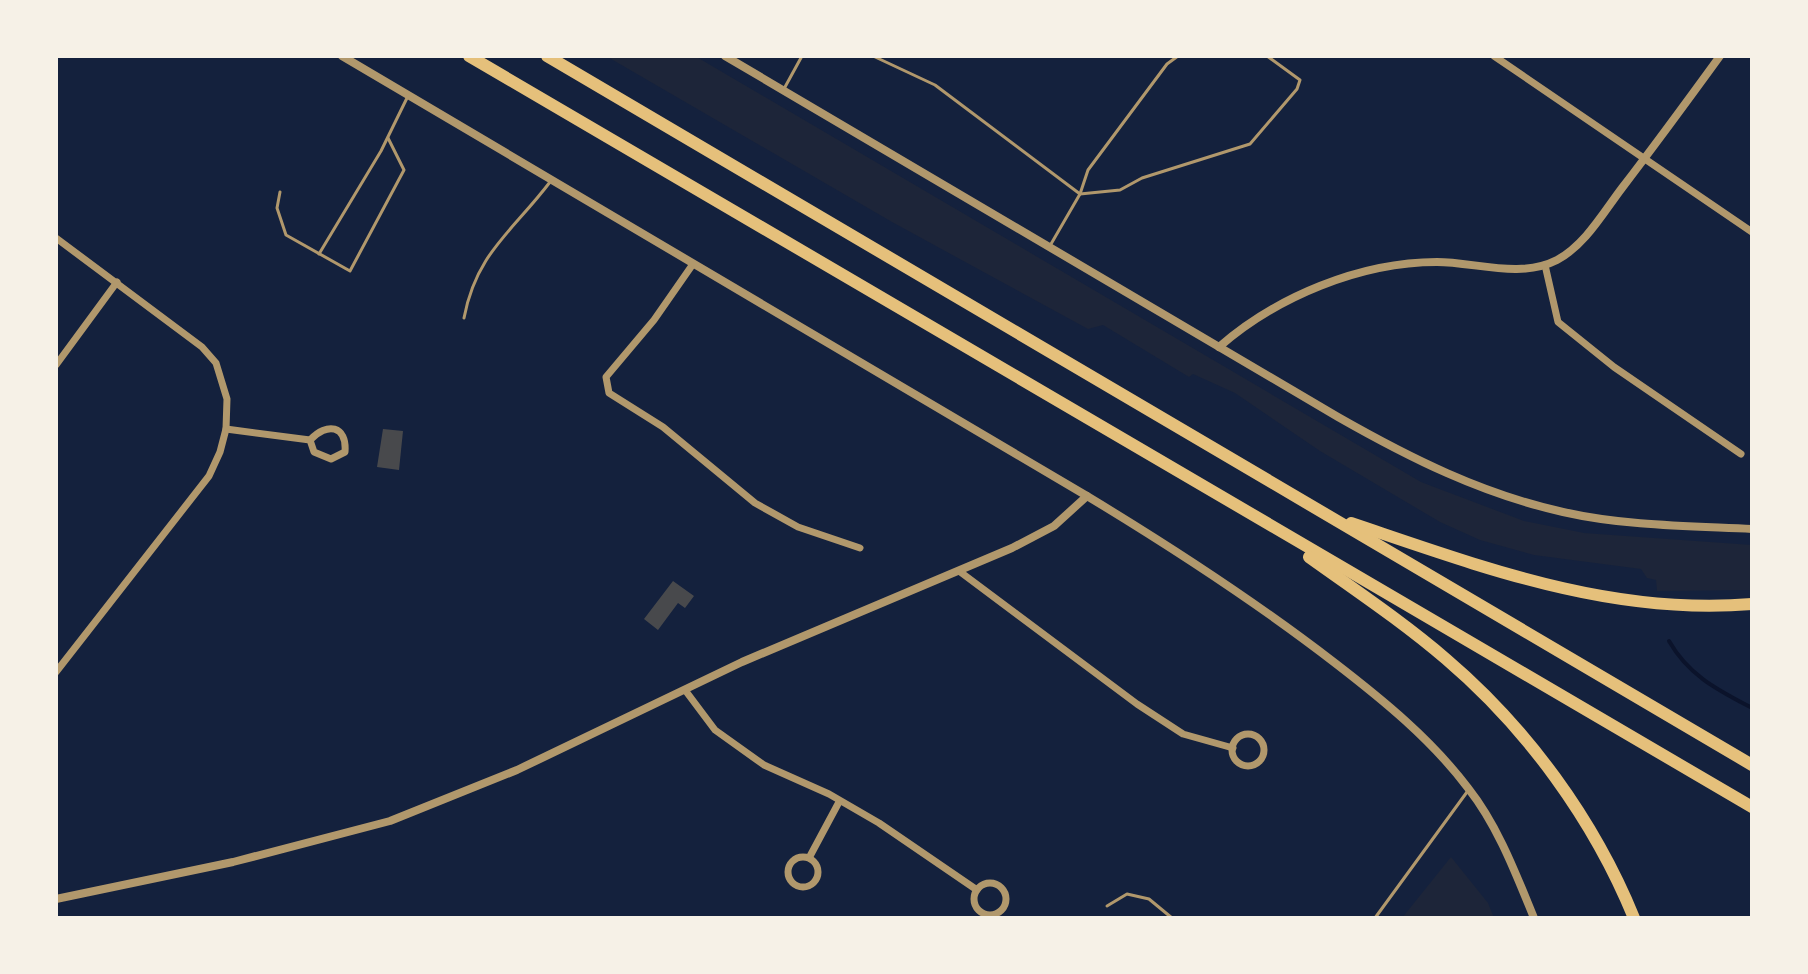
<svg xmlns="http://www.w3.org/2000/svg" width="1808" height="974" font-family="'Source Sans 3',sans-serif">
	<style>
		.green { fill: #1d2539 }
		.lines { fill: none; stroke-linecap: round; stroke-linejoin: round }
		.stream { stroke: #0b132b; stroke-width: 4 }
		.building { fill: #48494c }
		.service { stroke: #b1986c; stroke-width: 3 }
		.minor { stroke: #b1986c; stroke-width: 7 }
		.tertiary { stroke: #b1986c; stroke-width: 8 }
		.motorway { stroke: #e5c07b; stroke-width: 12 }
	</style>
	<rect width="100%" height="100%" fill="#14213d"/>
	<g class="green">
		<path d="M606,56H695L1421,482L1524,521L1584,533L1752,545V590L1657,591L1656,580L1647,578L1641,569L1534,555L1480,540L1440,522L1320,451L1235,393L1193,374L1189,377L1103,325L1088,329L892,222Z"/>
		<path d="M1451,857L1488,903L1494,918H1402Z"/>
	</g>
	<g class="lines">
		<path class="stream" d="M1669,641C1689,676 1718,690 1752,708"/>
	</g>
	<g class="building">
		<path d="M383,429L403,431L399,470L377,467Z"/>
		<path d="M673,581L694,596L685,608L678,603L658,630L644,619Z"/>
	</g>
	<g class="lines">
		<g class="service">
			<path d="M873,56L935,85L1080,194L1120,190L1142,178L1250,144L1297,89L1300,80L1267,56"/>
			<path d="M785,87L802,56"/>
			<path d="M280,192L277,208L286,235L350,271L404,170L388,138"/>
			<path d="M1051,244L1080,194L1088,170L1167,64L1178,56"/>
			<path d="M319,254L381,151L407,98"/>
			<path d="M464,318C476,253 513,231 550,182"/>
			<path d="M1107,906L1127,894L1149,899L1172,918"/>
			<path d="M1375,918L1467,792"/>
		</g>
		<g class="minor">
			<path d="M1494,56L1752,232"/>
			<path d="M56,238L202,347L216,363L227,399L226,429L220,452L209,476L56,672"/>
			<path d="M693,264L654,320L606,377L609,393L663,427L755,503L798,527L860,548"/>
			<path d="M1545,265L1558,322L1614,367L1741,454"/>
			<path d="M56,365L117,282"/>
			<path d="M226,429L310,440L314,452L331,459L345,452C347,425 327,422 310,440"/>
			<path d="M959,571L1137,704L1183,734L1233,748"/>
			<path d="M685,690L715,730L764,765L829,794L879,823L977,890"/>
			<circle cx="1248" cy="750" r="16"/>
			<circle cx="803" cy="872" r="15"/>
			<path d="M809,858L839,802"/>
			<circle cx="990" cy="899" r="16"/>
		</g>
		<g class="tertiary">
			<path d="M342,56L1087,496C1173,548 1256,602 1335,663C1383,700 1431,739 1468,788C1498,826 1516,874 1534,918"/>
			<path d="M725,56L1338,417C1410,458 1482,494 1563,512C1625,526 1689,526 1752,529"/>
			<path d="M1219,347C1276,297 1360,262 1437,262C1475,262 1520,279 1557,260C1585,245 1603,213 1622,188C1655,145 1688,100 1720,56"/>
			<path d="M56,899L233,862L390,821L517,770L742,662L1012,548L1054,526L1087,496"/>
		</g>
		<g class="motorway">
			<path d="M469,56L1752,807"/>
			<path d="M547,56L1752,765"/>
			<path d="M1351,523C1482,567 1611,616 1752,604"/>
			<path d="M1309,557C1355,590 1403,622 1446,659C1527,728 1594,820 1634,918"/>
		</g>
	</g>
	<rect width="1808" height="974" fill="none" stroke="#f6f1e7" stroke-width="116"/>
</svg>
